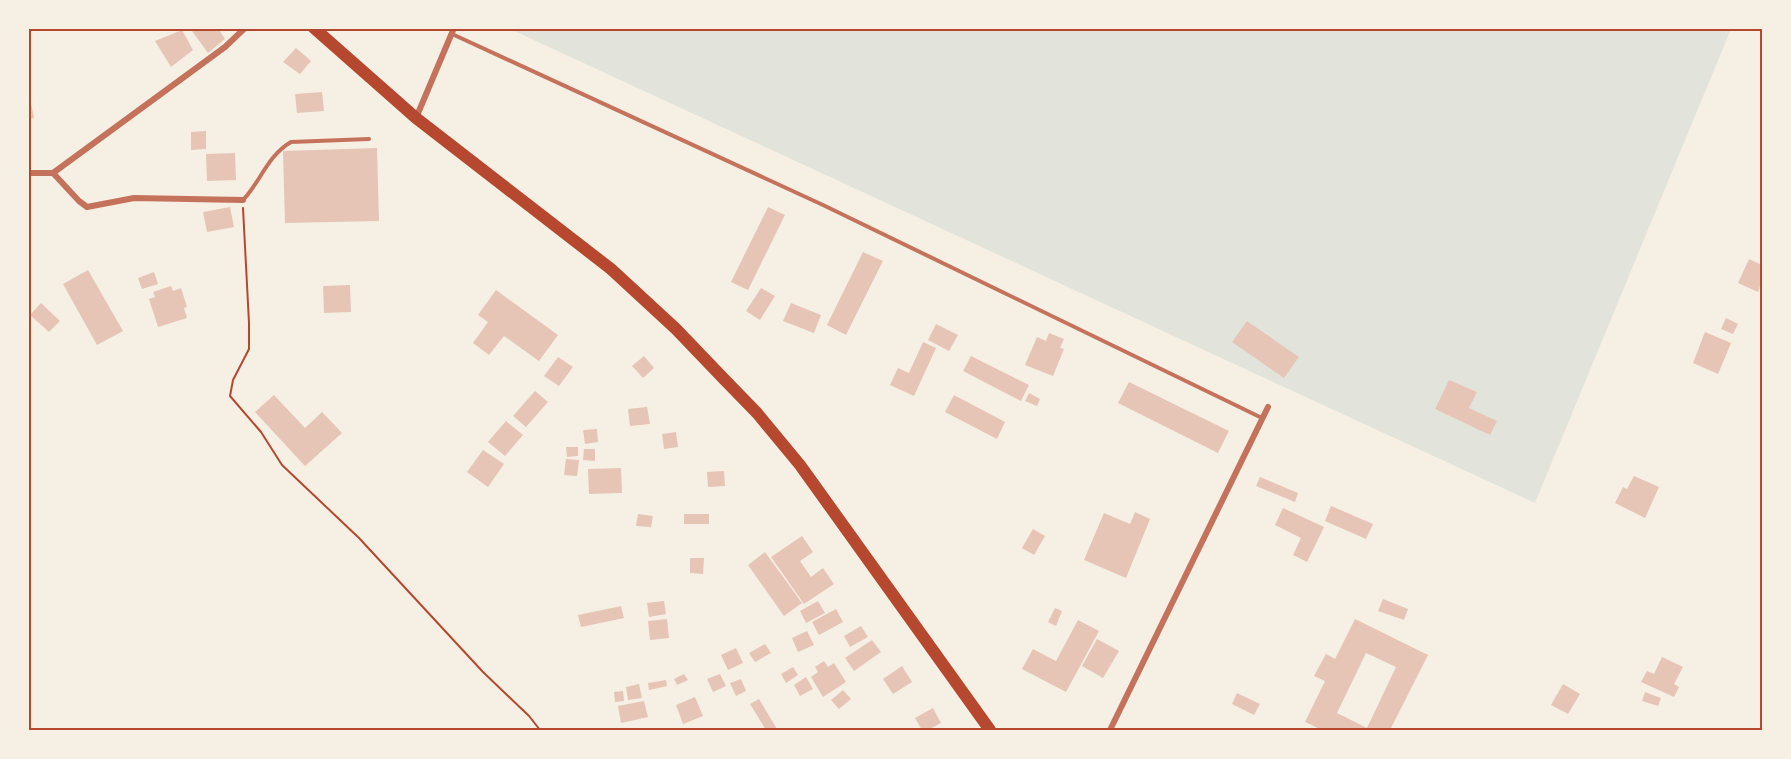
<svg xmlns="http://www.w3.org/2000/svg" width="1791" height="759" font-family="'Work Sans',sans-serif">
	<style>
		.green { fill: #e2e4dc }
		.building { fill: #e6c5b7; fill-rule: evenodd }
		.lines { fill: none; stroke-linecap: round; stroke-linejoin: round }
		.path { stroke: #b5482f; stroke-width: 2 }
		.service { stroke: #c5725c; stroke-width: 4 }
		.minor { stroke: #c5725c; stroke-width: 6 }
		.trunk { stroke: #b5482f; stroke-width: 12 }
		.neatline { fill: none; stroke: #b5482f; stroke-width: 2 }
	</style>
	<rect width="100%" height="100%" fill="#f6efe4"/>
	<path class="green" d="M510,29H1731L1535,503Z"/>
	<g class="building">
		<path d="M194,28H218L225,39L208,53L192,31Z"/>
		<path d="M182,30L193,50L171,67L155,41Z"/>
		<path d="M296,48L311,61L300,74L283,62Z"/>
		<path d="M28,88L34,118L28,119Z"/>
		<path d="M322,92L324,111L297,113L295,94Z"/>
		<path d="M206,131V149L191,150V132Z"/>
		<path d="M377,148L379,221L285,223L283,151Z"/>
		<path d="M235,153L236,180L207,181L206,154Z"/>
		<path d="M230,207L234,227L207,232L203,212Z"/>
		<path d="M768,207L785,215L748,290L731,282Z"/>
		<path d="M863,252L883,261L846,335L827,325Z"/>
		<path d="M1749,259L1762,265V281L1758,292L1738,283Z"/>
		<path d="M88,270L123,331L97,345L63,284Z"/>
		<path d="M154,272L158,284L142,289L138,278Z"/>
		<path d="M350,285L351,312L324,313L323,286Z"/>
		<path d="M171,286L173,291L181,288L187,307L184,308L187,318L158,327L149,299L155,297L153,292Z"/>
		<path d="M761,288L775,296L760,320L746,311Z"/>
		<path d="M496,290L558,335L539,361L504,336L489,355L473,343L488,322L478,315Z"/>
		<path d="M41,303L60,321L49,332L30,315Z"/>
		<path d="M791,303L821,315L814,333L783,321Z"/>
		<path d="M1726,318L1738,324L1733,334L1721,329Z"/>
		<path d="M1247,321L1299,357L1284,378L1232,342Z"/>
		<path d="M936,324L958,335L949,351L928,340Z"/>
		<path d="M1705,332L1731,343L1718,374L1693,363Z"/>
		<path d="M1049,333L1064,339L1060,348L1064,349L1053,376L1025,365L1037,337L1046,341Z"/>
		<path d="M923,342L936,348L914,396L890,385L898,368L909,373Z"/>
		<path d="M644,356L654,368L643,378L632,366Z"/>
		<path d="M971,356L1029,385L1021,401L963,371Z"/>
		<path d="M558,357L573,367L559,386L544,376Z"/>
		<path d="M1449,380L1477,392L1469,408L1497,421L1490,435L1435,409Z"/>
		<path d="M1129,382L1229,431L1218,453L1118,403Z"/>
		<path d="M535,391L548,402L526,427L513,416Z"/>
		<path d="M1029,393L1040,399L1037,406L1025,401Z"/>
		<path d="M274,395L305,428L322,412L342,433L305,466L255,412Z"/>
		<path d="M954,395L1005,422L997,439L945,412Z"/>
		<path d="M647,407L650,424L630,426L628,409Z"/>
		<path d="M506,421L523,435L505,456L488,442Z"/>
		<path d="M597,429L598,442L585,444L583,430Z"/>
		<path d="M676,432L678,447L664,449L662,434Z"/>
		<path d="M566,447H578V456L567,457Z"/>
		<path d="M584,449H595V461L583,460Z"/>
		<path d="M483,450L504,464L488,487L467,472Z"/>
		<path d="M566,459L579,460L577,476L564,475Z"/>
		<path d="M621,468L622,493L589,494L588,469Z"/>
		<path d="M724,471L725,486L708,487L707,472Z"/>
		<path d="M1634,476L1659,487L1645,518L1615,503L1623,487L1627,489Z"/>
		<path d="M1260,477L1298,493L1295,502L1256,486Z"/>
		<path d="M1331,506L1373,524L1366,539L1325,521Z"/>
		<path d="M1283,508L1324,527L1307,562L1293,555L1301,538L1275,525Z"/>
		<path d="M1135,512L1150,519L1126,578L1084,560L1104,513L1130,524Z"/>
		<path d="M638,514L653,516L651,527L636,526Z"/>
		<rect x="684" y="514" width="25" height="10"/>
		<path d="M1033,529L1045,536L1034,555L1022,548Z"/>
		<path d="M802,536L813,552L800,561L811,577L823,568L834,584L804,604L771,557Z"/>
		<path d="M765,552L802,603L784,616L748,565Z"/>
		<path d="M690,558H704L703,574L690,573Z"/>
		<path d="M1383,599L1408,609L1404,620L1378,611Z"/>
		<path d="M664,601L666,614L649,617L647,603Z"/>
		<path d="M818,601L825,613L806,623L800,611Z"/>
		<path d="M621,606L624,618L581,627L578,615Z"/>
		<path d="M1055,608L1062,611L1056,626L1048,622Z"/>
		<path d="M836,609L843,622L819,635L812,622Z"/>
		<path d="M667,619L669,638L650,640L648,621Z"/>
		<path d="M1355,619L1428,655L1390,730H1322L1305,722L1325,681L1314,676L1326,654L1335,659ZM1366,653L1396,667L1367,728L1337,713Z"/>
		<path d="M1078,620L1099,631L1066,692L1022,669L1033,649L1056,661Z"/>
		<path d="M861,626L868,637L850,647L844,636Z"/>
		<path d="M807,631L814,645L798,652L792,638Z"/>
		<path d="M1097,639L1119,651L1103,678L1082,666Z"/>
		<path d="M872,640L881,652L854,671L845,658Z"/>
		<path d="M765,644L771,653L755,662L749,653Z"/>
		<path d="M736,648L743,663L728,670L721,655Z"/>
		<path d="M1662,657L1683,667L1674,684L1679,687L1674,697L1641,682L1647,671L1654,674Z"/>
		<path d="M824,661L828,667L834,663L846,682L823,697L811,677L818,672L815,667Z"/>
		<path d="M902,666L912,682L893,694L883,679Z"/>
		<path d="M793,667L798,675L786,683L781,674Z"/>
		<path d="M684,674L688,680L677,685L674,679Z"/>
		<path d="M720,674L726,686L713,692L707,679Z"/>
		<path d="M806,677L813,689L800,696L794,685Z"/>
		<path d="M741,679L746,691L736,696L730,683Z"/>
		<path d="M666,680L667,686L649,690L648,683Z"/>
		<path d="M639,684L642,698L628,700L626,687Z"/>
		<path d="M1563,684L1580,694L1568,714L1551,705Z"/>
		<path d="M843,690L851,699L839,709L831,700Z"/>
		<path d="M623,691L624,701L615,702L614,692Z"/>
		<path d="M1645,692L1661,698L1658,706L1642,701Z"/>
		<path d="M1237,693L1260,704L1254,715L1232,704Z"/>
		<path d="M695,697L703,716L683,724L676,705Z"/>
		<path d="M759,699L777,729L775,730H766L750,704Z"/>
		<path d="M644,701L648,717L621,723L618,706Z"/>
		<path d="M933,708L941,723L928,730H922L915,718Z"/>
	</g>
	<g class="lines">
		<path class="path" d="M243,208L249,323V349L233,380L230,396L261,432L282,465L359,538L483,672L529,716L540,730"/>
		<g class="service">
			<path d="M452,34L823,205L1262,418"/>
			<path d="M243,200C261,181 267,156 291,142L369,139"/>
		</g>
		<g class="minor">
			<path d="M416,118L454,28"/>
			<path d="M28,173H53L225,47L245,28"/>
			<path d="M53,173L79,201L87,207L134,198L243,200"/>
			<path d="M1110,730L1268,407"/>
		</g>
		<path class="trunk" d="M314,28L416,118L611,269L676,329L722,377L757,413L800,465L990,730"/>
	</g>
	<rect width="1791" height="759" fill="none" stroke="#f6efe4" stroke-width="60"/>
	<rect x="30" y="30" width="1731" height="699" class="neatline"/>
</svg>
